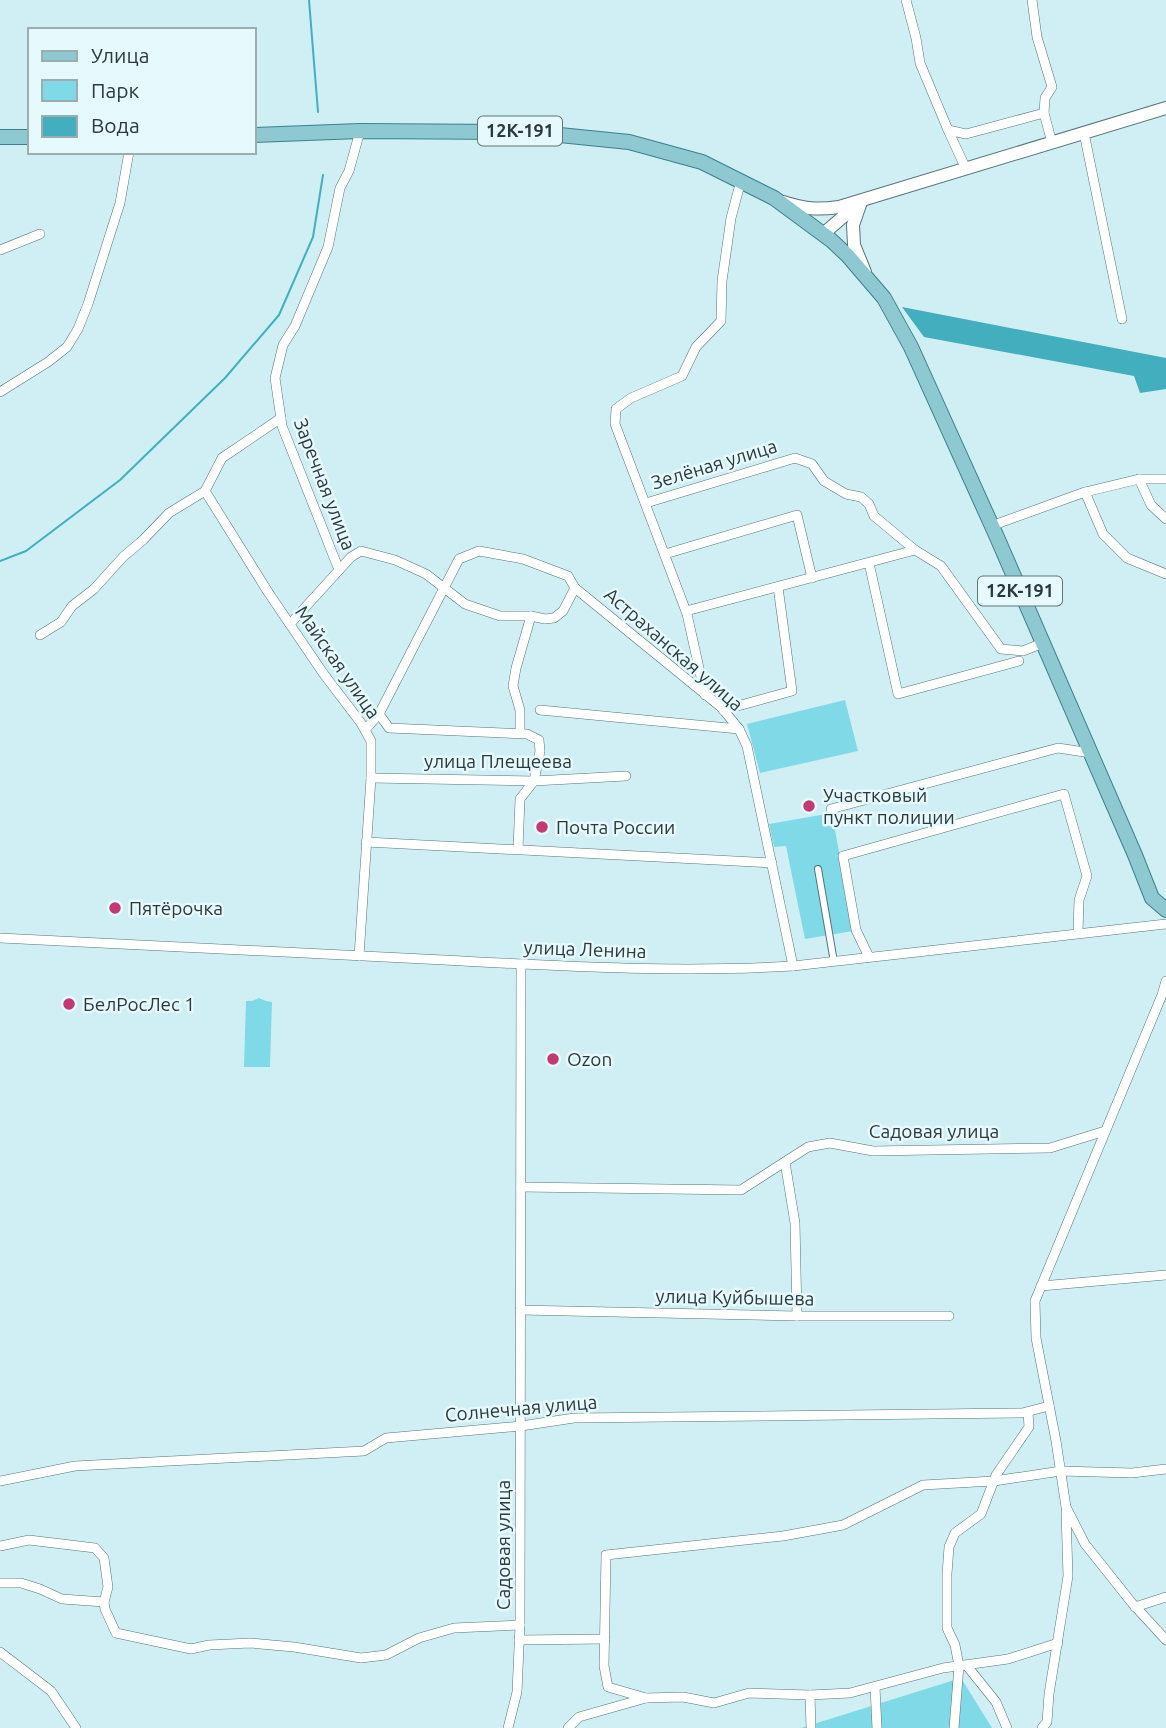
<svg xmlns="http://www.w3.org/2000/svg" width="1166" height="1728" font-family="Ubuntu,sans-serif">
	<style>
		.green { fill: #7fd9e7 }
		.water { fill: #43aebe }
		.lines { fill: none; stroke-linecap: round; stroke-linejoin: round }
		.stream { stroke: #43aebe; stroke-width: 2 }
		.pedestrian-casing { stroke: #577479; stroke-width: 8 }
		.minor-casing { stroke: #577479; stroke-width: 10 }
		.secondary-casing { stroke: #577479; stroke-width: 14 }
		.primary-casing { stroke: #3b808a; stroke-width: 16 }
		.pedestrian { stroke: #fff; stroke-width: 6 }
		.minor { stroke: #fff; stroke-width: 9 }
		.secondary { stroke: #fff; stroke-width: 12 }
		.primary { stroke: #8ec9d2; stroke-width: 14 }
		.poi-dot { fill: #c33973; stroke: #e6f9fd; stroke-width: 2.5 }
		.labels { text-anchor: middle; stroke-width: 5; stroke-linejoin: round; paint-order: stroke }
		.shield { fill: #e6f9fd; stroke: #647376; stroke-width: 2 }
		.shield-label { font-size: 18px; font-weight: bold; fill: #2d3a3c }
		.street-label { font-size: 19px; fill: #2d3a3c; stroke: #e6f9fd }
		.poi-label { font-size: 19px; fill: #2d3a3c; stroke: #e6f9fd; text-anchor: start }
	</style>
	<rect width="100%" height="100%" fill="#cfeff4"/>
	<g class="green">
		<path d="M845,700L858,751L760,773L747,724Z"/>
		<path d="M832,813L853,931L805,939L786,846L774,847L769,824Z"/>
		<path d="M259,998L266,1001L272,1002L270,1067H244L246,1001H252Z"/>
		<path d="M961,1678L992,1728H801Z"/>
	</g>
	<path class="water" d="M902,307L1166,358V389L1140,393L1134,376L924,337Z"/>
	<g class="lines">
		<g class="stream">
			<path d="M309,0L318,112"/>
			<path d="M0,561L26,551L120,480L225,378L279,315L313,237L323,175"/>
		</g>
		<g class="pedestrian-casing">
			<path id="pedestrian" d="M818,869L834,962"/>
		</g>
		<g class="minor-casing">
			<g id="minor">
				<path d="M906,0L916,38L920,63L948,130L966,134L1044,113"/>
				<path d="M1032,0L1037,37L1052,87L1045,98L1044,113L1052,143"/>
				<path d="M948,130L966,169"/>
				<path d="M1084,133L1122,319"/>
				<path d="M0,250L40,234"/>
				<path d="M0,392L48,362L67,347L78,329L88,304L120,203L129,152"/>
				<path d="M1139,479L1151,505L1166,519"/>
				<path d="M205,491L268,592L323,673L361,723L371,741V778L359,956"/>
				<path d="M1085,492L1103,534L1127,558L1166,574"/>
				<path d="M646,503L795,458L812,464L824,481L846,494L861,497L869,504L874,516L915,550L941,566L1001,649L1023,651L1043,643"/>
				<path d="M991,526L1085,492L1139,479H1166"/>
				<path d="M665,554L797,515L812,578"/>
				<path d="M869,563L898,694L1019,661"/>
				<path d="M339,570L282,426L275,378L283,345L295,326L328,247L340,188L349,171L360,131"/>
				<path d="M686,611L915,550"/>
				<path d="M290,624L351,557L361,551L395,560L426,574L465,604L500,616H531L545,619L554,618L563,611L575,588"/>
				<path d="M40,635L61,622L72,606L94,589L123,557L143,540L169,513L205,491L222,458L281,418"/>
				<path d="M705,695L687,614L615,424L616,409L631,398L682,376L696,347L721,321L722,281L731,218L739,188L742,182"/>
				<path d="M540,710L739,729"/>
				<path d="M723,710L792,691L778,587"/>
				<path d="M379,714L389,728L527,734L539,740L540,751L534,781L520,799L518,849"/>
				<path d="M365,730L379,714L459,559L479,551L523,559L568,576L575,588L721,707L739,729L747,746L793,966"/>
				<path d="M520,733V710L513,686L516,668L531,616"/>
				<path d="M371,778L534,781L626,776"/>
				<path d="M831,809L1058,748L1091,753"/>
				<path d="M366,842L772,863"/>
				<path d="M0,938C148,946 296,953 444,960C560,966 677,973 793,966L1166,924"/>
				<path d="M869,957L856,930L843,856L1064,794L1087,876L1079,900L1078,933"/>
				<path d="M1166,981L1162,995L1035,1301L1036,1338L1056,1441L1066,1507L1085,1544L1132,1603L1166,1640"/>
				<path d="M785,1162L795,1223L797,1316"/>
				<path d="M521,1187L741,1190L808,1147L830,1143L873,1151L1050,1148L1105,1131"/>
				<path d="M1041,1286L1166,1275"/>
				<path d="M520,1310L797,1316H949"/>
				<path d="M0,1481L75,1466L364,1451L386,1438L521,1426L574,1418L1022,1413L1049,1406"/>
				<path d="M0,1546L29,1540L95,1548L104,1558L108,1587L104,1602L62,1599L40,1589L21,1583H0"/>
				<path d="M104,1602L105,1609L116,1633L191,1649L209,1645L250,1643L294,1647L361,1658L386,1655L419,1638L454,1628L520,1625"/>
				<path d="M1135,1607L1166,1597"/>
				<path d="M519,1640L605,1639"/>
				<path d="M0,1652L51,1691L76,1728"/>
				<path d="M967,1666L996,1702L1007,1728"/>
				<path d="M875,1687L877,1728"/>
				<path d="M810,1695L811,1728"/>
				<path d="M646,1698L608,1687L604,1666L606,1555L783,1536L843,1525L923,1485L994,1481L1061,1471L1132,1473L1166,1469"/>
				<path d="M508,1728L517,1692L520,1625L521,964"/>
				<path d="M568,1728L579,1717L646,1698L683,1697L714,1703L749,1693L810,1695L850,1693L943,1668L1008,1659L1058,1643"/>
				<path d="M954,1728L959,1666L955,1645L947,1628V1574L949,1547L955,1533L981,1514L996,1475L1029,1427L1028,1412"/>
				<path d="M1042,1728L1047,1722L1049,1694L1068,1576L1066,1512"/>
			</g>
		</g>
		<g class="secondary-casing">
			<g id="secondary">
				<path d="M783,202C805,209 817,210 839,207L1166,108"/>
				<path d="M861,202L853,225L854,245L865,272"/>
				<path d="M823,234L858,204"/>
			</g>
		</g>
		<g class="primary-casing">
			<g id="primary">
				<path d="M254,135L360,131L530,132L629,142L702,162L774,198L831,240L848,256L884,298L911,347L996,535L1135,855L1152,898L1166,910"/>
				<path d="M0,137H30"/>
			</g>
		</g>
		<use href="#pedestrian" class="pedestrian"/>
		<use href="#minor" class="minor"/>
		<use href="#secondary" class="secondary"/>
		<use href="#primary" class="primary"/>
	</g>
	<g class="poi-dot">
		<circle cx="809" cy="806" r="7"/>
		<circle cx="542" cy="827" r="7"/>
		<circle cx="115" cy="908" r="7"/>
		<circle cx="69" cy="1004" r="7"/>
		<circle cx="553" cy="1059" r="7"/>
	</g>
	<g class="labels">
		<g class="shield">
			<rect x="478" y="116.5" width="84" height="29" rx="5"/>
			<rect x="978" y="576.5" width="84" height="29" rx="5"/>
		</g>
		<g class="shield-label">
			<text x="520" y="137">12К-191</text>
			<text x="1020" y="597">12К-191</text>
		</g>
		<g class="street-label">
			<text transform="translate(714 464) rotate(-17)" y="7">Зелёная улица</text>
			<text transform="translate(325 484) rotate(69)" y="7">Заречная улица</text>
			<text transform="translate(674 649) rotate(41)" y="7">Астраханская улица</text>
			<text transform="translate(338 662) rotate(55)" y="7">Майская улица</text>
			<text x="498" y="768">улица Плещеева</text>
			<text transform="translate(585 949) rotate(2)" y="7">улица Ленина</text>
			<text x="934" y="1138">Садовая улица</text>
			<text transform="translate(735 1297) rotate(1)" y="7">улица Куйбышева</text>
			<text transform="translate(521 1408) rotate(-5)" y="7">Солнечная улица</text>
			<text transform="translate(503 1545) rotate(-90)" y="7">Садовая улица</text>
		</g>
		<g class="poi-label">
			<text x="823" y="802">Участковый<tspan x="823" dy="22">пункт полиции</tspan></text>
			<text x="556" y="834">Почта России</text>
			<text x="129" y="915">Пятёрочка</text>
			<text x="83" y="1011">БелРосЛес 1</text>
			<text x="567" y="1066">Ozon</text>
		</g>
	</g>
	<rect x="28" y="28" width="228" height="126" fill="#e6f9fd" stroke="#9cadb0" stroke-width="2"/>
	<rect x="42" y="51" width="35" height="10" fill="#8ec9d2" stroke="#9cadb0" stroke-width="2"/>
	<text x="91" y="63" font-size="21" fill="#2d3a3c">Улица</text>
	<rect x="42" y="80" width="35" height="21" fill="#7fd9e7" stroke="#9cadb0" stroke-width="2"/>
	<text x="91" y="98" font-size="21" fill="#2d3a3c">Парк</text>
	<rect x="42" y="116" width="35" height="21" fill="#43aebe" stroke="#9cadb0" stroke-width="2"/>
	<text x="91" y="133" font-size="21" fill="#2d3a3c">Вода</text>
</svg>
